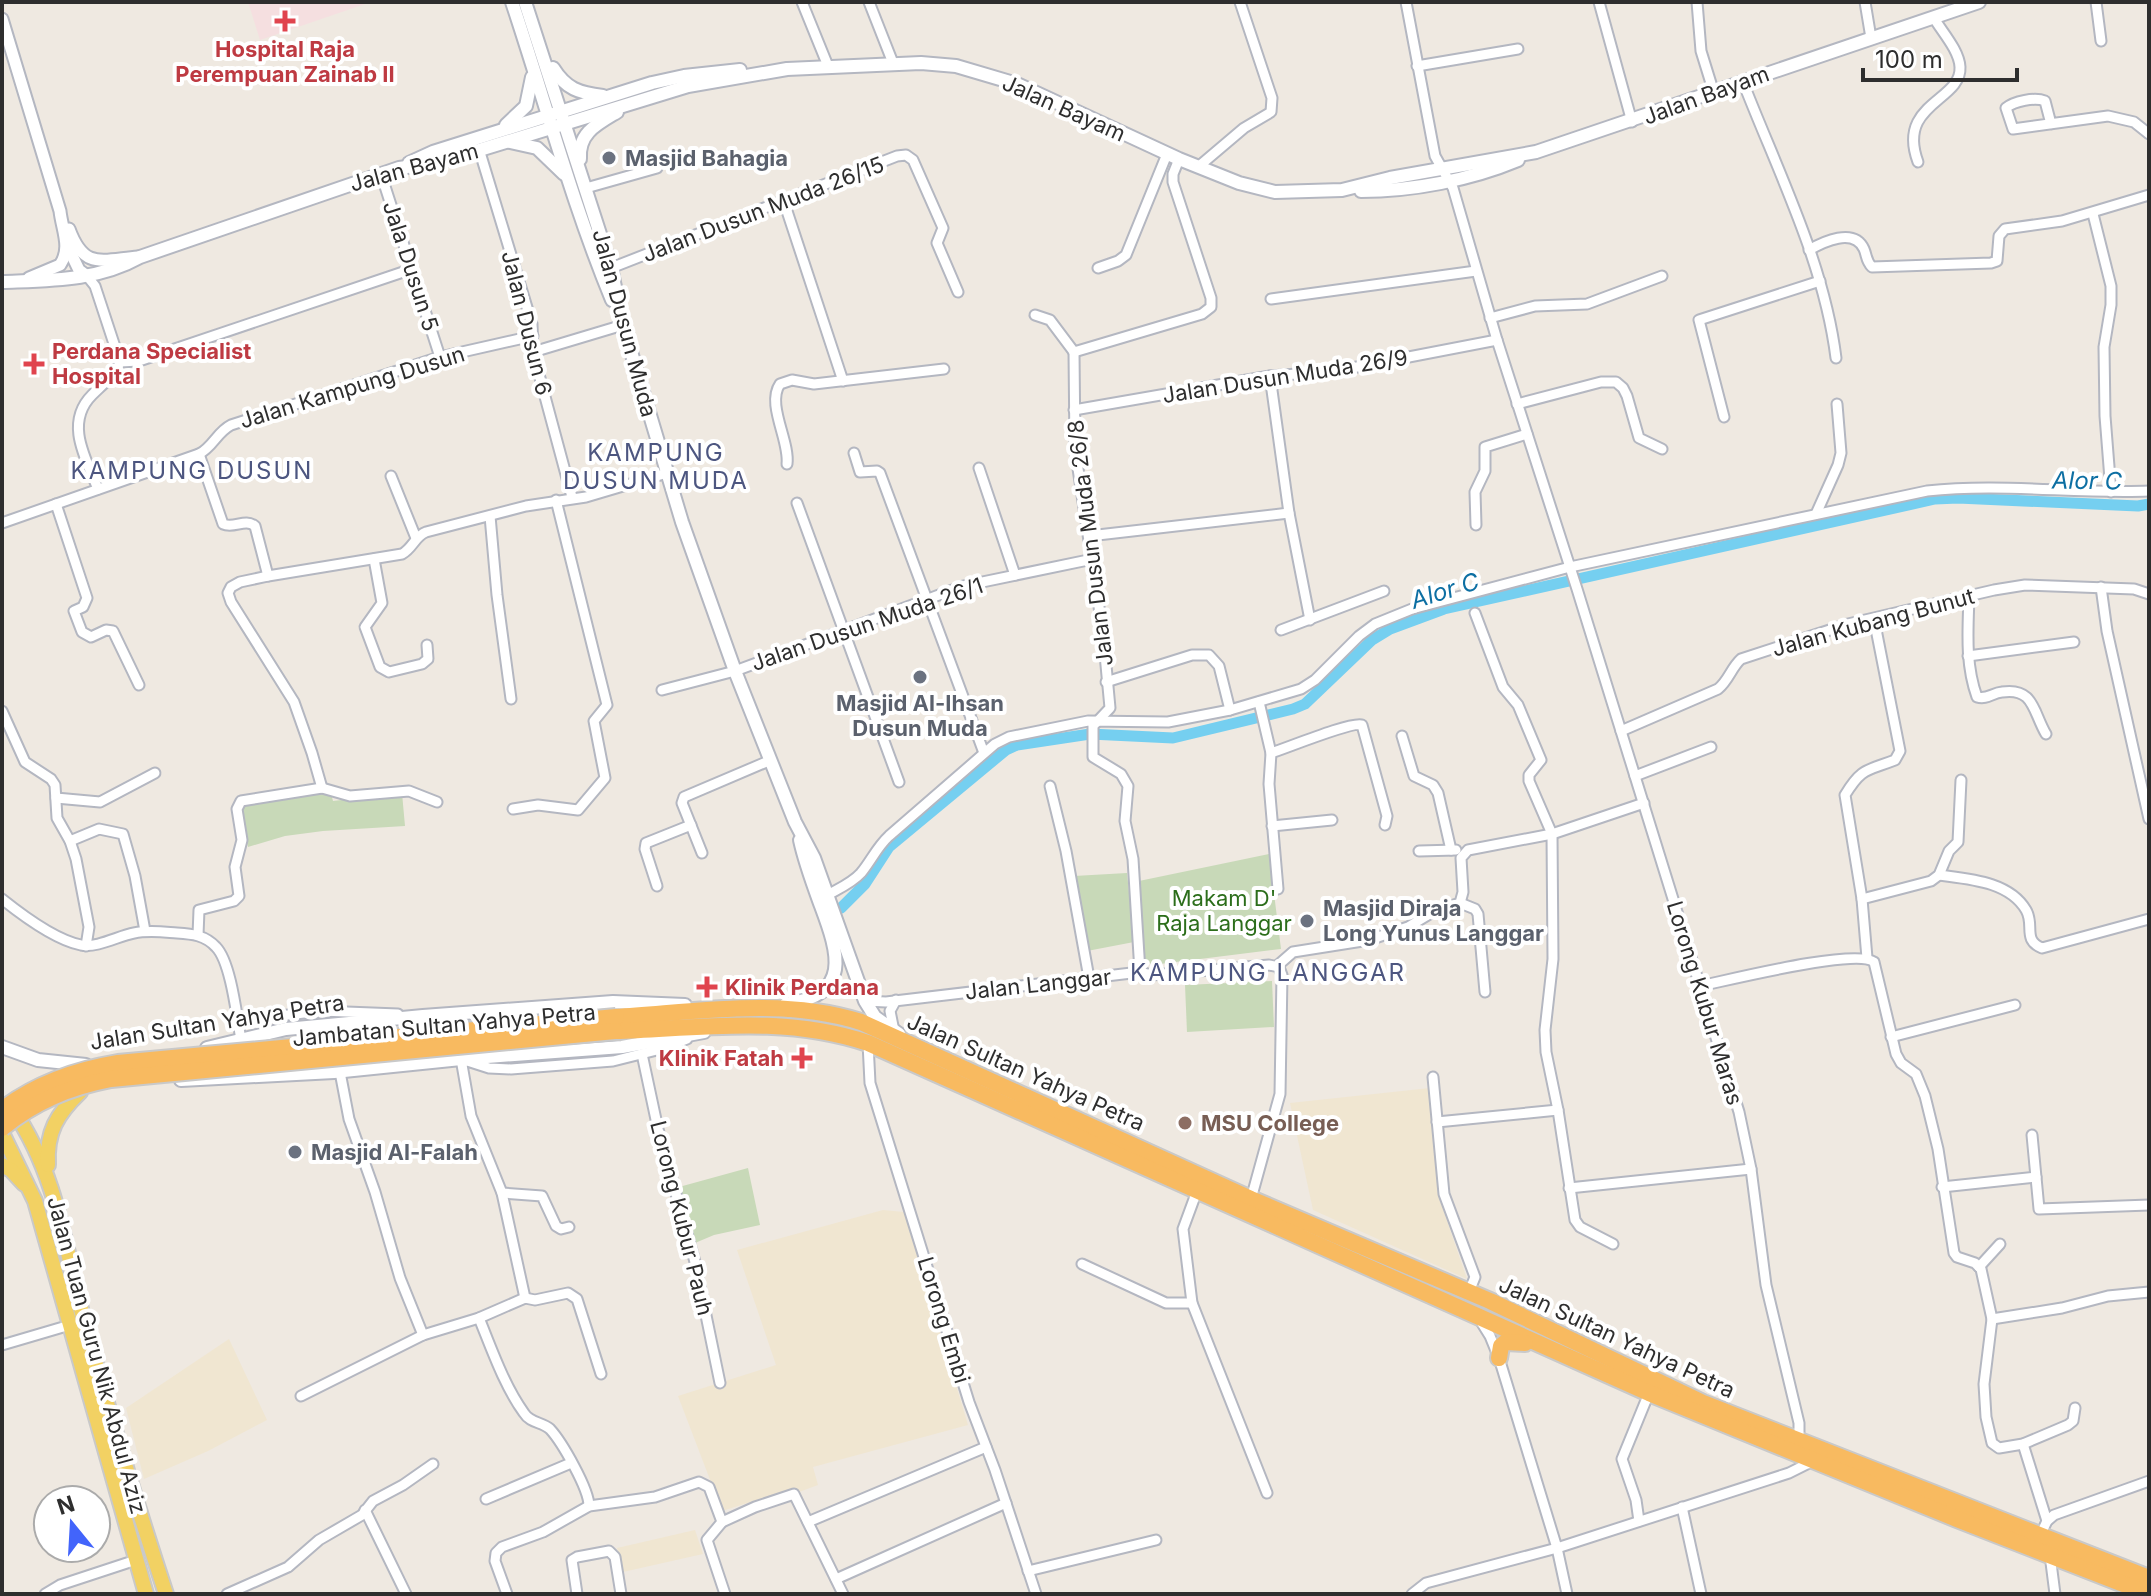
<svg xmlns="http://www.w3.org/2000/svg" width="2151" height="1596" font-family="Inter,sans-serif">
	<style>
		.education { fill: #f0e6d1 }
		.medical { fill: #f5dfe0 }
		.cemetery { fill: #c8d9b8 }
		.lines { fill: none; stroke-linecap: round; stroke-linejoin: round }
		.canal { stroke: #75cff0; stroke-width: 11 }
		.minor-casing { stroke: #b4b7c1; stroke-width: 13 }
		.tertiary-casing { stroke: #b4b7c1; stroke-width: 15 }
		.secondary-casing { stroke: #b4b7c1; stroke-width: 16 }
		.primary-casing { stroke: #c9c9c9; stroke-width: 18 }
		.trunk-casing { stroke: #c9c9c9; stroke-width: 20 }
		.minor { stroke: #fff; stroke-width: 9 }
		.tertiary { stroke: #fff; stroke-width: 11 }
		.secondary { stroke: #fff; stroke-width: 12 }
		.primary { stroke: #f2d163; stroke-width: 14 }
		.trunk { stroke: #f8ba60; stroke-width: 16 }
		.trunk-bridge-casing { stroke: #c9c9c9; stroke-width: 20; stroke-linecap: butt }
		.trunk-bridge { stroke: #f8ba60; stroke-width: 16 }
		.health-dot { fill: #e0444e; stroke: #fff; stroke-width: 3 }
		.worship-dot { fill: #6b7280; stroke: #fff; stroke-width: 3 }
		.education-dot { fill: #8d6e63; stroke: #fff; stroke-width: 3 }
		.labels { text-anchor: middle; stroke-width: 8; stroke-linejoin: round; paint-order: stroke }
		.health-label { font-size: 22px; font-weight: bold; fill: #be3a42; stroke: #fff; text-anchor: start }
		.street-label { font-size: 22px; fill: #2e2e2e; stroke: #fff }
		.worship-label { font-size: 22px; font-weight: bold; fill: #5b616d; stroke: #fff; text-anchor: start }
		.park-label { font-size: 22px; fill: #2c6e1b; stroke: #fff }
		.education-label { font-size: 22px; font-weight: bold; fill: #785e54; stroke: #fff; text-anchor: start }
		.neighbourhood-label { font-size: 24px; letter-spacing: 2px; fill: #4d5680; stroke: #fff }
		.water-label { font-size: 24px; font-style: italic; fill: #0d6fa3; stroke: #fff }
	</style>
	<rect width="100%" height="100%" fill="#efe9e1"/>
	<g class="education">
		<path d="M1430,1088L1438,1195L1467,1279L1313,1210L1290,1103Z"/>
		<path d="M883,1210L904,1212L968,1425L813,1467L818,1485L799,1492L795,1488L722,1511L678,1396L776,1365L737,1250Z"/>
		<path d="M229,1339L267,1420L208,1451L144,1479L126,1408Z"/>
		<path d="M695,1530L703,1554L623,1572L617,1548Z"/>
	</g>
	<path class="medical" d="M248,2H371L260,40Z"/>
	<g class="cemetery">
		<path d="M330,790L333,801L402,793L405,826L323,831L285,836L248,847L240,808L248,802Z"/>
		<path d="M1269,854L1281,949L1152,965L1142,957L1139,881Z"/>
		<path d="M1127,873L1134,942L1087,951L1074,876Z"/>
		<path d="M1272,981L1274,1027L1187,1032L1185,985Z"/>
		<path d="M748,1168L760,1225L714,1235L695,1243L679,1187Z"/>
	</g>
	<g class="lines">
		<path class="canal" d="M841,908L865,884L889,847L1006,750L1017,745L1090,734L1173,738L1293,709L1305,704L1372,640L1390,629L1444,609L1935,499L1958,498L2138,506L2149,504"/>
		<g class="minor-casing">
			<g id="minor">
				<path d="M802,2L828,66"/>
				<path d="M869,2L893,63"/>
				<path d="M1406,2L1435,156L1453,188L1497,340L1577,589L1739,1112L1751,1169L1766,1285L1799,1423V1441"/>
				<path d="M1599,2L1632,122"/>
				<path d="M1697,2L1701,51L1714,93"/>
				<path d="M1865,2L1871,38"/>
				<path d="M2096,2L2101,41"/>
				<path d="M1417,66L1518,49"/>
				<path d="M1743,82C1778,172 1824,262 1836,358"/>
				<path d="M2051,124L2045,101C2035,97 2014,101 2006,108L2013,129L2108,116L2134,122L2149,134"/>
				<path d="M479,149L532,324L533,352L572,497"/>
				<path d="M1918,162C1896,103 1962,101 1960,67C1959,50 1942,32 1934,18"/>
				<path d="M1198,167L1244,128L1271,112L1272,98L1240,2"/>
				<path d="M381,174L440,357"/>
				<path d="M586,188L657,168"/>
				<path d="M784,202L843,381"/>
				<path d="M2093,214L2111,286V305L2104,347L2105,416L2111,492"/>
				<path d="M1809,250C1823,242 1854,227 1864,249C1867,256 1866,261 1872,267L1991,263L1997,261L1999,236L2005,229L2062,221L2149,195"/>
				<path d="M611,268L897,156L906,155L913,160L943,228L937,243L958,292"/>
				<path d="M1098,268L1118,261L1126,255L1167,154"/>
				<path d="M87,276L95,286L120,362C115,375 102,385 92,395C64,423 86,459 98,489"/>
				<path d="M1271,299L1476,271"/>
				<path d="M1035,315L1050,320L1074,352"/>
				<path d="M1490,318L1535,306L1587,304L1662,276"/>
				<path d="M533,352L623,325"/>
				<path d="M1074,352L1075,449L1103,633L1110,708L1093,726V757L1121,774L1128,786L1125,821L1133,859L1140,972"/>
				<path d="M1074,352L1202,314L1211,307V298L1173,182V174L1179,159"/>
				<path d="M120,362L139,361L412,269"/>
				<path d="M1270,376L1289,513L1310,620"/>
				<path d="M1517,404L1601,382H1616L1623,388L1627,396L1639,438L1662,449"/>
				<path d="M1074,410L1270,376L1336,371L1497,340"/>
				<path d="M1724,417L1699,320L1820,281"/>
				<path d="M854,453L860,472L877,471L880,473L984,753"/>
				<path d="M199,454L223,524C234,529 245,518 255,526L268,576"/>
				<path d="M787,464C790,441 766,404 780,384L792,380L814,384L944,369"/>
				<path d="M979,468L1015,575"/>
				<path d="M391,476L416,538"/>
				<path d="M797,503L899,782"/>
				<path d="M56,504L87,598L83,607L74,611L82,632L91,637L106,630L113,631L139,685"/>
				<path d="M1816,514L1838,465L1841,453L1837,404"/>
				<path d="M490,516L497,595L511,699"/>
				<path d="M2,523L199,454C213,447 217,432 231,425L440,357L533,336"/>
				<path d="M1476,525L1475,492L1485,471V447L1527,434"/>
				<path d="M1089,536L1289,513"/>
				<path d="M374,559L382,603L365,627L380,667L389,672L422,664L428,659L427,645"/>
				<path d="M2101,587L2107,631L2149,819"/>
				<path d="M1969,596C1968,630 1965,664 1977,697C1987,700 1992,693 2002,692C2034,687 2033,712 2046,734"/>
				<path d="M1475,613L1503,687L1518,705L1541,760L1529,775V781L1552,834L1553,959L1545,1030L1546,1052L1558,1110L1575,1220L1580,1227L1613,1244"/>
				<path d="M1281,630L1384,591"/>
				<path d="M1968,656L2074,642"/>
				<path d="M1106,682L1192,655H1209L1219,666L1230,710"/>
				<path d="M662,690L735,671L963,586L1093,559"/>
				<path d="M1259,702L1271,753L1269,784L1278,889"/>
				<path d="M2,711L25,762L51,779L55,785L57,818L70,841L76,859L89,927L86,946"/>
				<path d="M1621,731L1718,689C1729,680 1731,668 1741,659L1848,624L1994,590L2025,585L2134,589L2149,594"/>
				<path d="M1402,736L1414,776L1433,785L1438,793L1451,850"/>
				<path d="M1271,753C1287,748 1352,721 1362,725L1387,816L1385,825"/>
				<path d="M1635,776L1711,747"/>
				<path d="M1050,786L1066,851L1089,978"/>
				<path d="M322,788L312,753L294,702L231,602L228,593L231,587L240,582L268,576L402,554C413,548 415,536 426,532L526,506L586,497L667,473"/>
				<path d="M56,798L100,802L155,773"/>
				<path d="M513,809L538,805L578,810L605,778L594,721L607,705L556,500"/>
				<path d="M1272,826L1332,820"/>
				<path d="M70,841L99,829L123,834L135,876L145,931"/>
				<path d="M1419,851L1456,850"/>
				<path d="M702,853L682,803L684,797L771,760"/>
				<path d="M1939,875C1968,879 2009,881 2026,910C2035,925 2022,940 2042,948L2149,919"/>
				<path d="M657,886L645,849L646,843L691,825"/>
				<path d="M829,894C840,888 852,883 861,873C871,861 877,847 889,836L995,744L1009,737L1088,721L1168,722L1230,710L1301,689L1315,680L1359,636L1375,624L1412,609L1570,567L1927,491C2000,483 2075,494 2149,491"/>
				<path d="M2,899C22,915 56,940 81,945C98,948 118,936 134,933C149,930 163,932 177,933C192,934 205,935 216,947C231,962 237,1018 241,1040"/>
				<path d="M1862,899L1931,881L1939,875L1949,851L1958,842L1961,780"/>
				<path d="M1460,903L1475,909L1478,914L1485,992"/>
				<path d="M198,935L199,910L234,901L239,896L235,867L242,840L237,809L241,801L322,788L350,796L409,791L437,802"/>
				<path d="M1867,958L1862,899L1845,795C1862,767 1867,771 1895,760L1900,751L1874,619"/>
				<path d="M1277,966L1293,952L1369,940L1408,927L1433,912L1460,903L1463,892L1461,858L1468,850L1552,834L1644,803"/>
				<path d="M1700,986C1729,980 1856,948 1874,962L1896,1054L1901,1063L1916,1074L1925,1096L1938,1149L1954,1253L1957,1257L1975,1263L1981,1269L1992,1319L1984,1384L1986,1417L1992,1443L1999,1448L2023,1444L2068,1425L2073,1421L2075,1408"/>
				<path d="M865,1001L886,1002L1140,972L1152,975L1269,965L1279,967L1282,975L1280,1094L1251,1199"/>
				<path d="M238,1021L321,1011L398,1014"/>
				<path d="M894,1031L890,1011L896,1000"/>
				<path d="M1891,1037L2015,1005"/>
				<path d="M868,1043L870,1083L969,1402L995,1470L1036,1594"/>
				<path d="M642,1054L658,1129L695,1262L720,1383"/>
				<path d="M340,1072L349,1119L375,1192L400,1278L423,1335"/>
				<path d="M1433,1077L1444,1194L1475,1277L1469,1292"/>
				<path d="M1437,1122L1558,1110"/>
				<path d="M2032,1135L2039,1209L2149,1205"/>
				<path d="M1942,1187L2036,1177"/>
				<path d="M1569,1188L1751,1169"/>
				<path d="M1197,1191L1183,1229L1192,1303L1267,1493"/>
				<path d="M502,1193L542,1196L556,1226L561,1229L569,1227"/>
				<path d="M1082,1264L1166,1303H1192"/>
				<path d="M1979,1267L2000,1244"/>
				<path d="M525,1298L502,1193L471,1116L461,1059L489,1068L511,1069L613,1061L661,1049L687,1039"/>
				<path d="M479,1318C492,1350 504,1385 524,1413C530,1423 542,1422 550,1429C562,1442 589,1489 589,1506"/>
				<path d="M1992,1319L2062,1308L2108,1296L2149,1292"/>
				<path d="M1480,1320L1490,1336L1499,1358L1557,1548L1567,1594"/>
				<path d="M2,1345L70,1325"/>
				<path d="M301,1396L423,1335L479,1318L525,1298L535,1300L568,1293L577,1299L601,1374"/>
				<path d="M2023,1444L2047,1521"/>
				<path d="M486,1499L571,1463"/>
				<path d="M1682,1507L1701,1594"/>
				<path d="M365,1510L406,1594"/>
				<path d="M1639,1521L1636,1500L1622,1459L1649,1393"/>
				<path d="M722,1522L755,1507L794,1494L843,1594"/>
				<path d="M808,1522L986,1447"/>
				<path d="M2040,1536L2047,1521L2054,1515L2149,1481"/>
				<path d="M2050,1555L2055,1594"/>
				<path d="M1028,1571L1156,1540"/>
				<path d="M836,1579L1006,1503"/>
				<path d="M45,1594L60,1585L136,1560"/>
				<path d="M227,1594L288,1567L319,1540L362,1515L373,1501L403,1485L433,1464"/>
				<path d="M507,1594L495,1561L496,1553L502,1547L543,1532L589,1506L655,1497L699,1482L709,1487L722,1522L707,1540L725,1594"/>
				<path d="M577,1594L572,1560L577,1557L609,1551L615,1557L621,1594"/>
				<path d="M1412,1594L1426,1583L1557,1548L1789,1473L1813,1461"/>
			</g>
		</g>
		<g class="tertiary-casing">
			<g id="tertiary">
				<path d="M2,19L60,211C62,230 72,248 60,265L29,278"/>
				<path d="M69,229C84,270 101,260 138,257"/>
				<path d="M67,245L79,270L87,276"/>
			</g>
		</g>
		<g class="secondary-casing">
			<g id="secondary">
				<path d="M512,2C545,101 572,203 612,300"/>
				<path d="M525,2L611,268L623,325L682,522L735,671L795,822L814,858L865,1001L875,1017L899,1034"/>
				<path d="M553,68C566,89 579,93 603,96"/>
				<path d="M506,125L526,106L532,77"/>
				<path d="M510,142L537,148L564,174"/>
				<path d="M580,159C578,133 597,124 617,112"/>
				<path d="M409,163L433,152L652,83L684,76L740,70"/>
				<path d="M1361,191C1412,191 1470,180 1518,160"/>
				<path d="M2,282C51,280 97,281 140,257L399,168L437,163L688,86L787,69L921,63L956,66L1017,84L1179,159L1239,183L1275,192L1342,190L1390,178L1536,152L1979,2"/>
				<path d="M786,1004C852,995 839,954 821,906C813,884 805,863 800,840"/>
				<path d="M2,1047L38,1060L86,1065"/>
				<path d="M207,1048L286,1029L423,1016L613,1002L685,1005"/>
				<path d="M181,1080L334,1072L461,1059L622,1047L704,1032"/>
			</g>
		</g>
		<g class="primary-casing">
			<g id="primary">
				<path d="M13,1110C56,1172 65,1246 83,1317C108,1410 136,1503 166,1594"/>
				<path d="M2,1133L35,1201L146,1594"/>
				<path d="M2,1165L11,1170L24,1184"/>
				<path d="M48,1165C46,1132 57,1114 80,1092"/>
			</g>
		</g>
		<g class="trunk-casing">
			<g id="trunk">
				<path d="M616,1017C697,1012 782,997 861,1022L1251,1199L1490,1301L1703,1403L2149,1578"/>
				<path d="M615,1031C702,1028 784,1015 868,1043L1649,1393L1957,1519L2149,1594"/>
				<path d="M1499,1358L1501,1346L1506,1342L1525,1343"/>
			</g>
		</g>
		<use href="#minor" class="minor"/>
		<use href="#tertiary" class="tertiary"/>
		<use href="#secondary" class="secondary"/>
		<use href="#primary" class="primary"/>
		<use href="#trunk" class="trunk"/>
		<g class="trunk-bridge-casing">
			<g id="trunk-bridge">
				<path d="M2,1110C37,1083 76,1070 118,1063L616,1017"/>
				<path d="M2,1128C35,1101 70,1087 111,1079L615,1031"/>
			</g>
		</g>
		<use href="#trunk-bridge" class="trunk-bridge"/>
	</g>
	<g class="health-dot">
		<path d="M281 9h8v8h8v8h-8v8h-8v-8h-8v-8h8z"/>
		<path d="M30 352h8v8h8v8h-8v8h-8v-8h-8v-8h8z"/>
		<path d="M703 975h8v8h8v8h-8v8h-8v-8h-8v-8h8z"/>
		<path d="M798 1046h8v8h8v8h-8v8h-8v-8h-8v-8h8z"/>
	</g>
	<g class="worship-dot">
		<circle cx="609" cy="158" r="8"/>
		<circle cx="920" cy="677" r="8"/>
		<circle cx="1307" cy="921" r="8"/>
		<circle cx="295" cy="1152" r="8"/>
	</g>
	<circle class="education-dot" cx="1185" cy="1123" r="8"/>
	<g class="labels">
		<g class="health-label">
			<text x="285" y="57" text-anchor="middle">Hospital Raja<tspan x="285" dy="25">Perempuan Zainab II</tspan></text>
			<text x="52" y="359">Perdana Specialist<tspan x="52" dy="25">Hospital</tspan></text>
			<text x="725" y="995">Klinik Perdana</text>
			<text x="784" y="1066" text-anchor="end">Klinik Fatah</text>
		</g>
		<g class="street-label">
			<text transform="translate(1706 95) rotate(-20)" y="8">Jalan Bayam</text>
			<text transform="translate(1064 108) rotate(24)" y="8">Jalan Bayam</text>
			<text transform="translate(414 167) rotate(-15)" y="8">Jalan Bayam</text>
			<text transform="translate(763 209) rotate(-21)" y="8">Jalan Dusun Muda 26/15</text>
			<text transform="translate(411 266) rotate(72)" y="8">Jala Dusun 5</text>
			<text transform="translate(527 323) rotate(76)" y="8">Jalan Dusun 6</text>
			<text transform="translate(625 323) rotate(75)" y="8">Jalan Dusun Muda</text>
			<text transform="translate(1285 376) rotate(-9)" y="8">Jalan Dusun Muda 26/9</text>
			<text transform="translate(352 387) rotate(-17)" y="8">Jalan Kampung Dusun</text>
			<text transform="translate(1090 543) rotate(-97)" y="8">Jalan Dusun Muda 26/8</text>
			<text transform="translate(1873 622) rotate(-15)" y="8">Jalan Kubang Bunut</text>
			<text transform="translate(867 624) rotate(-19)" y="8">Jalan Dusun Muda 26/1</text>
			<text transform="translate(1038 984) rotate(-6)" y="8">Jalan Langgar</text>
			<text transform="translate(1705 1003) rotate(73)" y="8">Lorong Kubur Maras</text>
			<text transform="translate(217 1022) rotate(-9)" y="8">Jalan Sultan Yahya Petra</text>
			<text transform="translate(444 1025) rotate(-5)" y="8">Jambatan Sultan Yahya Petra</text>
			<text transform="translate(1026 1072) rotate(24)" y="8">Jalan Sultan Yahya Petra</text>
			<text transform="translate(682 1218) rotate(76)" y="8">Lorong Kubur Pauh</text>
			<text transform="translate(944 1320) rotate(73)" y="8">Lorong Embi</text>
			<text transform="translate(1617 1337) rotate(25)" y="8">Jalan Sultan Yahya Petra</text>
			<text transform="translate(97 1355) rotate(75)" y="8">Jalan Tuan Guru Nik Abdul Aziz</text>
		</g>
		<g class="worship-label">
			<text x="625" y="166">Masjid Bahagia</text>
			<text x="920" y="711" text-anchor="middle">Masjid Al-Ihsan<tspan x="920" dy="25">Dusun Muda</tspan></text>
			<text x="1323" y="916">Masjid Diraja<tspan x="1323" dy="25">Long Yunus Langgar</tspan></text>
			<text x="311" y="1160">Masjid Al-Falah</text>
		</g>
		<g class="park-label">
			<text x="1224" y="906">Makam D'<tspan x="1224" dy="25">Raja Langgar</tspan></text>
		</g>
		<g class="education-label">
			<text x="1201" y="1131">MSU College</text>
		</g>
		<g class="neighbourhood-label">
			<text x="656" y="461">KAMPUNG<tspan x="656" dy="28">DUSUN MUDA</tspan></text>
			<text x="192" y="479">KAMPUNG DUSUN</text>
			<text x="1268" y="981">KAMPUNG LANGGAR</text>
		</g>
		<g class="water-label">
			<text transform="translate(2087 481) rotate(1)" y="8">Alor C</text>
			<text transform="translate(1445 591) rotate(-17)" y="8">Alor C</text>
		</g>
	</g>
	<rect width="2151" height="1596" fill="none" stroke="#2e2e2e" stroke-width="8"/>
	<g transform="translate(72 1524) rotate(342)"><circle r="38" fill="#ffffff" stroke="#ababab" stroke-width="2"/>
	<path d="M0-6L14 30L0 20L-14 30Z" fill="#4264fb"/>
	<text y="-12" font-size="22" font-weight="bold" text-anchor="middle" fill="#2e2e2e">N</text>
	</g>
	<path d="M1863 68v12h154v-12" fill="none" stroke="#2e2e2e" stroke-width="4"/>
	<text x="1875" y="68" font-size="24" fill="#2e2e2e" stroke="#ffffff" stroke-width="6" paint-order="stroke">100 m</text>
</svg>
